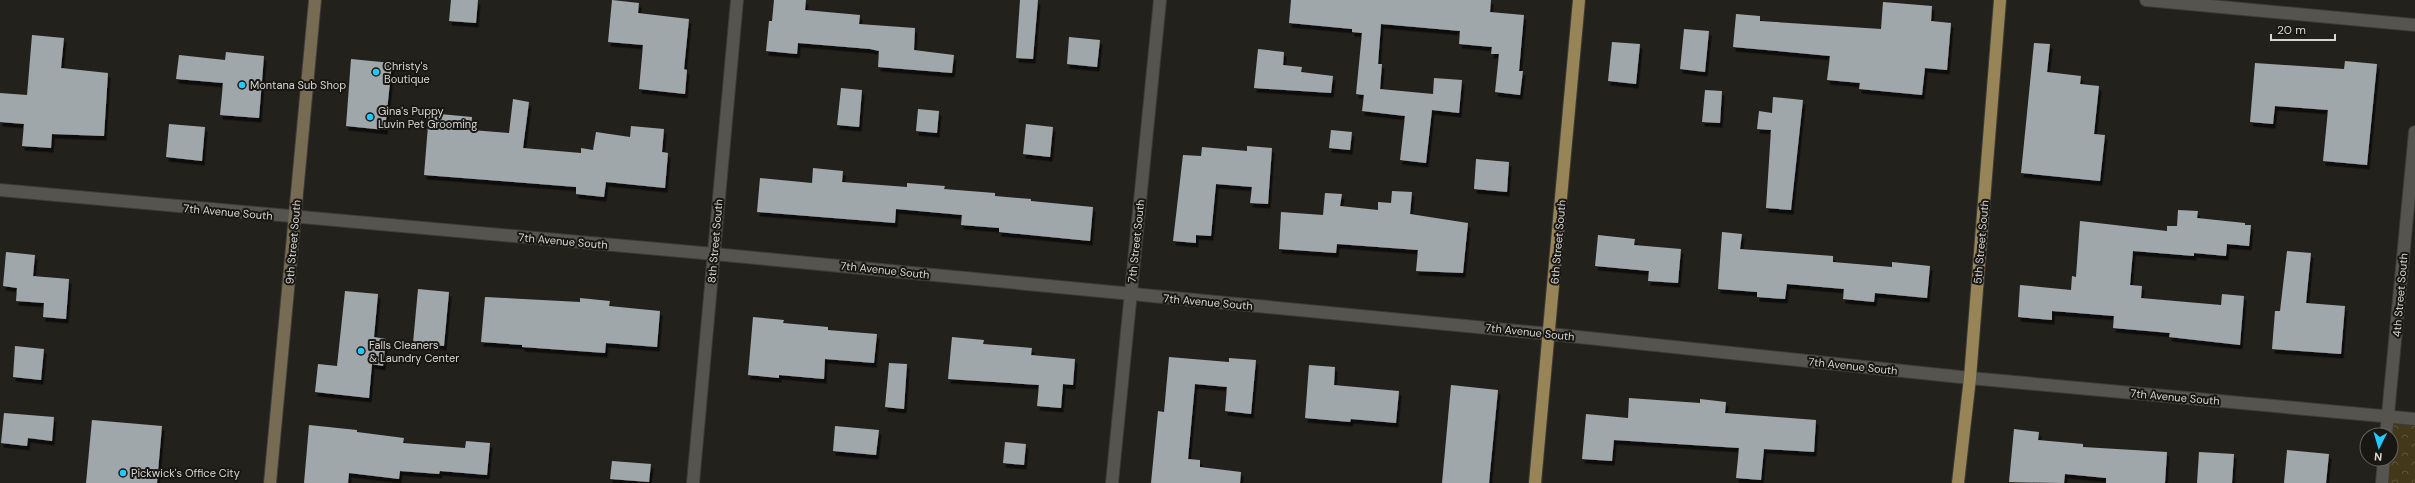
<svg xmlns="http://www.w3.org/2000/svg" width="2415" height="483" font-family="'DM Sans',sans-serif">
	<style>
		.forest { fill: url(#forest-crowns) }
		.building { fill: #a0a7aa; filter: url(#shadow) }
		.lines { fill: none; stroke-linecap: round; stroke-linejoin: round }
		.street-casing { stroke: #3d3b38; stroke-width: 14 }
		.secondary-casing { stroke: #3d3b38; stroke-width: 14 }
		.primary-casing { stroke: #3d3b38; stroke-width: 14 }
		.street { stroke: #56544f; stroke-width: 12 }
		.secondary { stroke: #776c53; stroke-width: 12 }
		.primary { stroke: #978457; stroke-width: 12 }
		.poi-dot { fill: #22c9fd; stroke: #191713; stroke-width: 1.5 }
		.labels { text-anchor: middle; stroke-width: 4; stroke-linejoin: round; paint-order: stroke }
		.poi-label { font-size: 11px; fill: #d8d6d3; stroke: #191713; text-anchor: start }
		.street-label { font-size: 11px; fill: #d8d6d3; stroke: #191713 }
	</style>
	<defs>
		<pattern id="forest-crowns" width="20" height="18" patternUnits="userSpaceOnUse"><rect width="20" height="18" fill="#44381b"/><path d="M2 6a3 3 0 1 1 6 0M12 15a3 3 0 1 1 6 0" fill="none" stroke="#5e543b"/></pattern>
		<filter id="shadow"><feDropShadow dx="2.5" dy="4.5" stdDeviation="0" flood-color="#0009"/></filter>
	</defs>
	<rect width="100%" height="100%" fill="#23211c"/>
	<path class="forest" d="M2388,417L2415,419V483H2382L2384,459H2391Z"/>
	<g class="building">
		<path d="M451,0H478L476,23L449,21Z"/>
		<path d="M612,0L639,3L638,13L689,19L684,69L687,70L685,94L639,89L643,45L608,42Z"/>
		<path d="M774,0H806L805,10L860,15L859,24L915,28L914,50L954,55L952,73L878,67L879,51L870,49L798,43L797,54L766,51L769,21H772Z"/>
		<path d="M1020,0H1038L1033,59L1016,58Z"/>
		<path d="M1291,0H1491L1490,12L1524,15L1519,71H1523L1520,95L1495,92L1499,54H1491L1492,47L1459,44L1460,31L1381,24L1378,64H1382L1380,89L1433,94L1434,78L1462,80L1459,113L1432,110L1426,163L1400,160L1405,116L1362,111L1364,95L1356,94L1362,33L1352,32V29L1289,23Z"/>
		<path d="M1883,2L1932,6L1931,21L1951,23L1947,70L1925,68L1922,95L1859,89L1860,83L1827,80L1830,56L1733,47L1736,14L1760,16V21L1881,29Z"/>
		<path d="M1684,29L1709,31L1705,72L1680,69Z"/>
		<path d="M32,35L64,38L61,68L108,73L104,136L52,134L51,148L22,146L24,124L0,122V93L27,95Z"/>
		<path d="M1069,37L1100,40L1097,67L1067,64Z"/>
		<path d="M1612,42L1640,44L1636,84L1608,81Z"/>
		<path d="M2034,43L2050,44L2047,72L2081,76L2080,84L2099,86L2094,134L2105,135L2100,181L2021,173Z"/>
		<path d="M1258,49L1284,52L1283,65L1302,67L1301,72L1333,76L1331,93L1254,88Z"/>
		<path d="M226,52L264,56L259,118L220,115L223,83L176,79L179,55L225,60Z"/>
		<path d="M351,59L392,63L385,130L346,126Z"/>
		<path d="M2345,61L2377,64L2367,165L2323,161L2328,110L2275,106L2273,124L2250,122L2255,63L2344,69Z"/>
		<path d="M841,88L862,90L859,127L837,125Z"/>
		<path d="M1705,90L1722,91L1720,123L1702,122Z"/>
		<path d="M1773,97L1803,100L1791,210L1766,208L1771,130L1757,129L1759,111L1772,113Z"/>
		<path d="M513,99L529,102L523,148L581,153V148L593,150L596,132L630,137L631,126L664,129L662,152L668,153L665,188L606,182L604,197L576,194V187L424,175L429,113L472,117L471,130L509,133Z"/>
		<path d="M918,109L939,111L937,133L916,131Z"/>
		<path d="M169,124L205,127L202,161L166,157Z"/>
		<path d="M1026,124L1053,127L1050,157L1023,154Z"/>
		<path d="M1331,130L1352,132L1350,150L1329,148Z"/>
		<path d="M1247,146L1272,148L1268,204L1250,203L1252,187L1216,184L1211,236L1196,235V243L1173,241L1183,155L1201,156L1202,147L1247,151Z"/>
		<path d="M1476,159L1509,162L1507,192L1474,189Z"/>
		<path d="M813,168L843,171L842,182L907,187V183L945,186L944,189L995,193V196L1031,199V201L1093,207L1090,241L999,232V228L961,225L962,215L896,209L895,223L757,212L760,178L812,183Z"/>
		<path d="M1392,191L1412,192L1410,214L1468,223L1463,273L1416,271L1418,250L1337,244L1336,253L1279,249L1281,212L1323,215L1325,193L1342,194L1340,206L1378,210V202L1391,203Z"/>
		<path d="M2178,210L2198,211L2197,218L2245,223V225H2251L2249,246L2227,244L2226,256L2194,253V256L2133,251L2130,285L2142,286L2141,298L2221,305L2222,294L2244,296L2240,345L2169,337L2170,333L2113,328L2114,316L2052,311V320L2018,317L2020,285L2071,290L2072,276L2076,277L2080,221L2167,231V226H2177Z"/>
		<path d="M1722,232L1742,234L1740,249L1833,256V262L1892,267V262L1930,266L1927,298L1875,293L1874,302L1843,299L1844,289L1787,284L1785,299L1757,297V292L1718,289Z"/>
		<path d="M1598,235L1635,239L1634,245L1681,249L1678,283L1648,281L1649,271L1595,266Z"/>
		<path d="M2287,251L2311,253L2306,303L2345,306L2341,354L2272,349L2275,311H2280Z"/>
		<path d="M6,252L35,255L33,276L69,279L66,319L43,317L44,303L16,301L17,288L3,286Z"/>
		<path d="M418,289L449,292L444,346L413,343Z"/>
		<path d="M345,291L378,294L374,337L386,339L383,366L372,364L369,398L315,392L318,364L337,366Z"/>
		<path d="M485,297L580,302V298L610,301L609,306L660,311L657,347L606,343L605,353L522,347V345L481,342Z"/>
		<path d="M753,317L784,320L783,323L828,327V330L877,334L874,363L825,359L824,379L779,375V378L748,375Z"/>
		<path d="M952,337L984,340L983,344L1032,348L1031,355L1075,359L1073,385L1063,384L1061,408L1037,406L1039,385L948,379Z"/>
		<path d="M15,346L44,349L41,380L13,377Z"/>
		<path d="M1169,357L1229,362V358L1256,360L1251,414L1225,411L1227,387L1195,384L1188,459L1200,460V467L1241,472L1240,483H1151L1158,411L1164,412Z"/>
		<path d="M889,363L907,364L904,409L885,407Z"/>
		<path d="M1309,365L1335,367L1334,385L1399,391L1396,423L1351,419L1350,422L1305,418Z"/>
		<path d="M1451,385L1498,390L1489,483H1442Z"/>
		<path d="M1629,398L1700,403V399L1726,402L1725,413L1816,420L1814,452L1764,449L1761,480L1736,478L1739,448L1614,440L1612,461L1582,459L1586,414L1628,418Z"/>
		<path d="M4,413L54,417L52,441L28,438L27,446L1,443Z"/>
		<path d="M92,420L162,426L157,483H86Z"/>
		<path d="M309,425L357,430V432L404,438L403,443L465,448L466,441L490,443L487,475L440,471L439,474L400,471L399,479L349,473L348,483H304Z"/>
		<path d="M835,426L879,430L876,455L833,451Z"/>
		<path d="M2014,429L2039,432L2038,440L2083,444V447L2167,452L2165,483H2106V478L2065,474L2064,483L2009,482Z"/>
		<path d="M1005,442L1026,444L1024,465L1003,463Z"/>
		<path d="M2287,450L2329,454L2326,483H2284Z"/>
		<path d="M2199,452L2234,454L2232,483H2197Z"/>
		<path d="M612,461L651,464L649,482L610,479Z"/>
	</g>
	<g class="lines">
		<g class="street-casing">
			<g id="street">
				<path d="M2146,0L2415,25"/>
				<path d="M0,190L714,254L1550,334L1970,378L2415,419"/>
				<path d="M2386,435L2415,132"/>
				<path d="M693,483L737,0"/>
				<path d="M1112,483L1160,0"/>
				<path d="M2382,483L2384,459"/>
			</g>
		</g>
		<g class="secondary-casing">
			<path id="secondary" d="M270,483L315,0"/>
		</g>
		<g class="primary-casing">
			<g id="primary">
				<path d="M1535,483L1579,0"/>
				<path d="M1958,483L1970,378L2000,0"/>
			</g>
		</g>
		<use href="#street" class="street"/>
		<use href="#secondary" class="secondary"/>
		<use href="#primary" class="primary"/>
	</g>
	<g class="poi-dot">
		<circle cx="376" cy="72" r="4"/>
		<circle cx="242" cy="85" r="4"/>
		<circle cx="370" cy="117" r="4"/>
		<circle cx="361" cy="351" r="4"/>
		<circle cx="123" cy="473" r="4"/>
	</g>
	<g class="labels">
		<g class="poi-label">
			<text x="384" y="70">Christy's<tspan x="384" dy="13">Boutique</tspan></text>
			<text x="250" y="89">Montana Sub Shop</text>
			<text x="378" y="115">Gina's Puppy<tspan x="378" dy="13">Luvin Pet Grooming</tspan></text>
			<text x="369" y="349">Falls Cleaners<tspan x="369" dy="13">&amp; Laundry Center</tspan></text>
			<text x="131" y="477">Pickwick's Office City</text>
		</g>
		<g class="street-label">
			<text transform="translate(228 212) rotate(5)" y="4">7th Avenue South</text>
			<text transform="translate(563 241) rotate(5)" y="4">7th Avenue South</text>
			<text transform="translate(715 241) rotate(-85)" y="4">8th Street South</text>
			<text transform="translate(1136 241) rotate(-84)" y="4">7th Street South</text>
			<text transform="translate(293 242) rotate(-85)" y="4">9th Street South</text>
			<text transform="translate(1558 242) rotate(-85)" y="4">6th Street South</text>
			<text transform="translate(1981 242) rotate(-85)" y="4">5th Street South</text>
			<text transform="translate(885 270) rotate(6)" y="4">7th Avenue South</text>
			<text transform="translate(2400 295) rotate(-85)" y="4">4th Street South</text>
			<text transform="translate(1208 302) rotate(5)" y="4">7th Avenue South</text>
			<text transform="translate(1530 332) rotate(6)" y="4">7th Avenue South</text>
			<text transform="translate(1853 366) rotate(6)" y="4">7th Avenue South</text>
			<text transform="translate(2175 397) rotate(5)" y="4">7th Avenue South</text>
		</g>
	</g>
	<g transform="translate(2379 447) rotate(185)"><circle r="19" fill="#191713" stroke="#656360"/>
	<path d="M0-3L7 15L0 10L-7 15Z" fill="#22c9fd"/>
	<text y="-6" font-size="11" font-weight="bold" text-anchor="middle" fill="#d8d6d3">N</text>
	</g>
	<path d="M2271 34v6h64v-6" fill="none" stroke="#d8d6d3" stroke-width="2"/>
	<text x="2277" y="34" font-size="12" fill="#d8d6d3" stroke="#191713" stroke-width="3" paint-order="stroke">20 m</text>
</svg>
